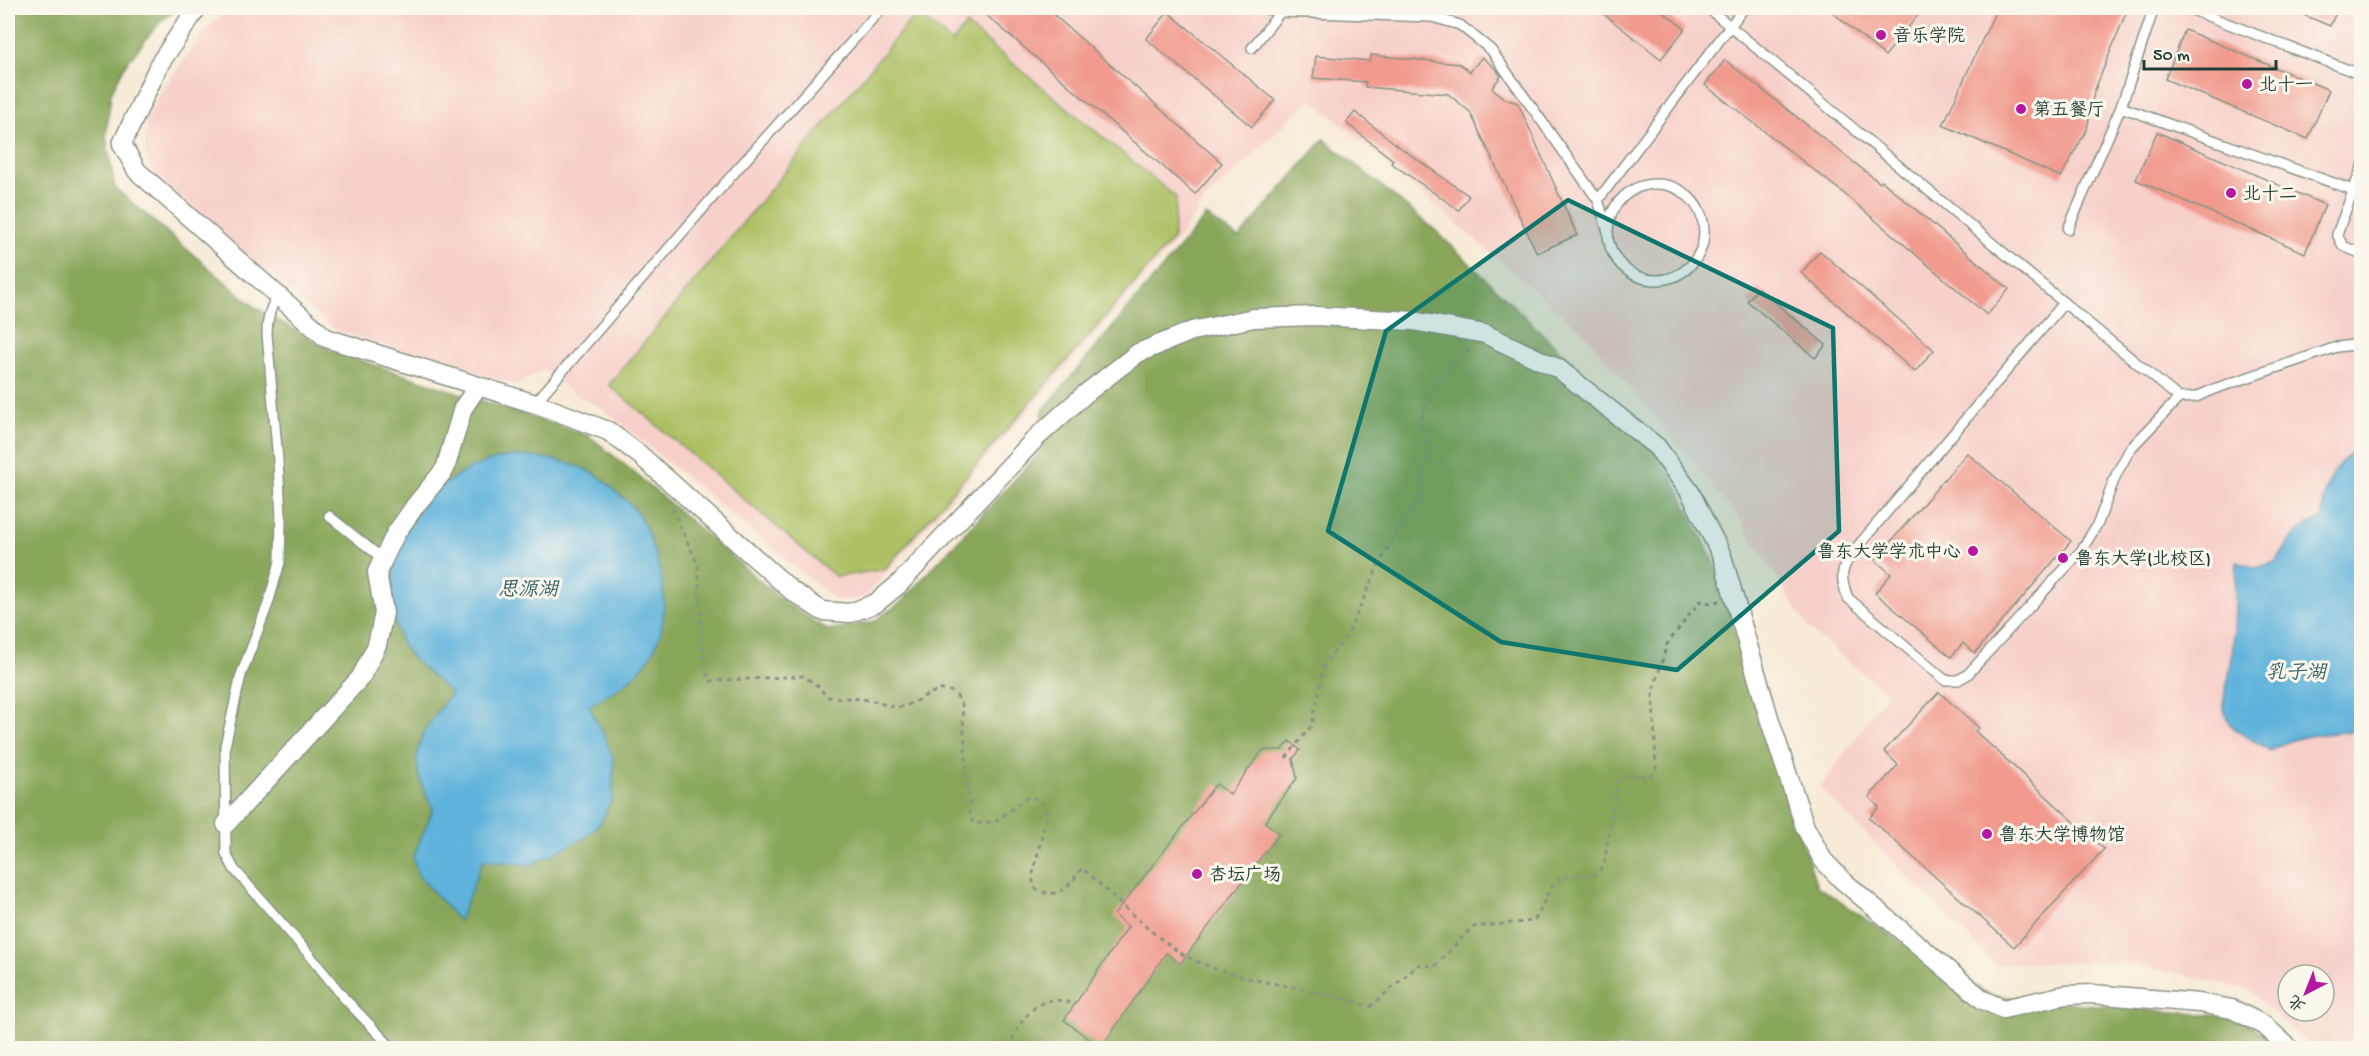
<svg xmlns="http://www.w3.org/2000/svg" width="2369" height="1056" font-family="'Gochi Hand','LXGW WenKai TC',sans-serif">
	<style>
		.built { fill: #f7d0ca; fill-rule: evenodd }
		.green { fill: #acc064; stroke: #667e4c; stroke-width: 1.5 }
		.forest { fill: #89a65a; stroke: #547247; stroke-width: 1.5 }
		.water { fill: #5fb2db; stroke: #3f7888; stroke-width: 1.5 }
		.building { fill: #f19a8d }
		.lines { fill: none; stroke-linecap: round; stroke-linejoin: round }
		.service-casing { stroke: #8b9486; stroke-width: 12 }
		.minor-casing { stroke: #8b9486; stroke-width: 21 }
		.path { stroke: #8b9486; stroke-width: 3; stroke-dasharray: 4.5 4.5; stroke-linecap: butt }
		.service { stroke: #fff; stroke-width: 9 }
		.minor { stroke: #fff; stroke-width: 18 }
		.marked { fill: #0f766e; fill-opacity: 0.2; stroke: #0f766e; stroke-width: 4.5; stroke-linejoin: round }
		.poi-dot { fill: #b5179e; stroke: #fbf7ec; stroke-width: 2 }
		.labels { text-anchor: middle; stroke-width: 6; stroke-linejoin: round; paint-order: stroke }
		.poi-label { font-size: 18px; fill: #1f3d34; stroke: #fbf7ec; text-anchor: start }
		.water-label { font-size: 20px; font-style: italic; fill: #326066; stroke: #fbf7ec }
	</style>
	<rect width="100%" height="100%" fill="#fbf7ec"/>
	<filter id="ink" filterUnits="userSpaceOnUse"><feTurbulence type="fractalNoise" baseFrequency=".0167" numOctaves="2"/><feDisplacementMap in="SourceGraphic" scale="12" xChannelSelector="R" yChannelSelector="G"/><feConvolveMatrix kernelMatrix="1 2 1 2 8 2 1 2 1" color-interpolation-filters="sRGB"/></filter>
	<filter id="wash" filterUnits="userSpaceOnUse"><feTurbulence type="fractalNoise" baseFrequency=".008" numOctaves="4" result="noise"/><feDisplacementMap in="SourceGraphic" scale="24" xChannelSelector="R" yChannelSelector="G"/><feGaussianBlur stdDeviation="1.35" result="paint"/><feColorMatrix in="noise" values="0 0 0 0 0 0 0 0 0 0 0 0 0 0 0 0 0 1.4 0 .05"/><feComposite in="paint" operator="in"/></filter>
	<g filter="url(#wash)">
		<rect width="100%" height="100%" fill="#f7ebd7"/>
		<path class="built" d="M228,8H2361V1048H2313L2249,990L2120,961L1996,965L1820,788L1887,693L1809,629L1739,518L1583,332L1311,99L1206,199L1179,238L864,598L835,600L603,409L574,394L543,369L516,385L335,330L154,177L144,151L146,121L164,87L208,28ZM2288,975H2324V1011H2288Z"/>
		<path class="green" d="M917,12L952,43L966,25L1176,197L1173,239L885,569L836,577L609,385Z"/>
		<path class="forest" d="M8,8H179L160,22L126,64L111,93L106,137L115,188L256,308L332,351L589,436L631,470L788,605L828,630L873,622L901,602L1042,450L1043,410L1206,216L1239,238L1324,139L1434,229L1579,369L1663,459L1717,568L1757,709L1817,886L1899,941L1992,996L2243,1018L2279,1048H8Z"/>
		<g class="water">
			<path d="M2361,448V730C2330,735 2297,732 2270,751C2256,740 2230,733 2225,714C2221,698 2229,680 2231,664C2236,631 2234,596 2237,562L2256,568L2276,562L2291,540L2306,525L2322,519C2324,486 2330,464 2361,448Z"/>
			<path d="M511,456C540,456 569,460 595,474C603,478 610,486 616,492C622,497 628,502 633,507C643,519 649,534 653,548C667,588 672,629 644,665C631,682 607,695 589,706L607,742L614,763L612,799L601,822L585,838L531,865L483,860L459,921L418,875L413,858L433,809C426,795 416,776 417,760C417,736 436,712 451,694C436,678 414,664 403,645C395,631 393,612 392,596C390,524 441,467 511,456Z"/>
		</g>
		<g id="blocks">
			<g class="building">
				<path d="M978,8H1046L1222,163L1195,194Z"/>
				<path d="M1596,8H1658L1685,29L1661,59Z"/>
				<path d="M1827,8H1911L1919,14L1885,56Z"/>
				<path d="M1997,8H2128L2094,92L2087,129L2061,177L1943,125Z"/>
				<path d="M2287,8H2338L2330,26Z"/>
				<path d="M1168,12L1275,100L1252,127L1146,39Z"/>
				<path d="M2185,30L2329,90L2308,139L2165,79Z"/>
				<path d="M1371,55L1460,64L1470,72L1482,57L1497,70L1501,76L1492,88L1505,99L1518,103L1577,235L1537,253L1470,112L1448,94L1365,87L1366,82L1313,78L1316,56L1370,61Z"/>
				<path d="M1725,60L1880,183L1882,181L2009,289L1987,315L1841,191L1705,85Z"/>
				<path d="M1355,112L1401,148L1469,196L1459,210L1391,163L1393,160L1346,123Z"/>
				<path d="M2157,132L2325,205L2305,253L2136,180Z"/>
				<path d="M1820,251L1934,350L1915,372L1801,273Z"/>
				<path d="M1758,288L1826,345L1815,358L1747,301Z"/>
				<path d="M1967,453L2071,541L1975,653L1963,643L1951,657L1875,593L1891,574L1875,560Z"/>
				<path d="M1939,692L1979,728L1975,731L2104,849L2014,947L1869,818L1879,807L1869,797L1898,765L1884,751Z"/>
				<path d="M1290,741L1300,750L1293,759L1297,778L1265,822L1279,834L1180,964L1166,953L1101,1048L1064,1020L1128,927L1114,915L1216,784L1230,794L1263,750H1282Z"/>
			</g>
		</g>
	</g>
	<g filter="url(#ink)">
		<use href="#blocks" fill-opacity="0" stroke="#8b9486" stroke-width="1.5"/>
		<g class="lines">
			<g class="service-casing">
				<g id="service">
					<path d="M1262,8L1280,12L1432,17L1460,25L1491,50L1598,200L1607,229"/>
					<path d="M1708,8L2179,398L2196,397L2214,389L2337,347L2362,344"/>
					<path d="M2187,8L2362,75"/>
					<path d="M1252,48L1282,10"/>
					<path d="M2121,107L2353,190"/>
					<path d="M2362,167L2337,234L2343,246L2362,254"/>
					<circle cx="1656" cy="232" r="48"/>
					<path d="M1598,200L1744,8"/>
					<path d="M2068,229L2121,107L2154,8"/>
					<path d="M279,294C270,306 267,319 267,334L278,461L281,517L280,562L268,604L241,675L225,746L226,854L234,869L307,952L345,999L392,1048"/>
					<path d="M2064,303L1852,553C1840,571 1840,578 1848,598L1945,680H1958L1967,675L2081,551L2098,523L2116,475L2130,449L2179,398"/>
					<path d="M534,404L733,174L882,8"/>
					<path d="M329,516L383,559"/>
				</g>
			</g>
			<g class="minor-casing">
				<g id="minor">
					<path d="M197,8L160,63L122,144L137,171L326,338L545,407L608,431L640,455L792,591L822,611L850,613L876,603L898,585L1037,437L1085,394L1138,353L1192,331L1254,318L1315,316L1413,321L1485,334L1559,369L1657,447L1690,492L1722,556L1770,721L1805,827L1823,860L1842,880L1983,1000L2003,1009L2065,995L2092,994L2199,1003L2232,1009L2264,1025L2289,1048"/>
					<path d="M226,824L361,677L377,645L384,613L377,572L396,533L415,506L445,469L463,408L478,386"/>
				</g>
			</g>
			<g class="path">
				<path d="M672,508L698,565L703,655L709,681L803,676L818,686L827,697C842,698 859,698 874,701C881,703 889,707 897,707C918,708 946,669 962,705L970,818L975,824L996,821L1028,797C1039,798 1044,803 1047,814L1032,878L1035,888C1058,902 1069,886 1082,868C1115,897 1161,947 1200,963C1255,986 1315,986 1370,1007L1418,965L1435,966L1472,927L1534,921C1543,909 1548,884 1563,878C1572,874 1586,875 1596,874L1604,865L1617,782L1623,776L1651,775L1656,770L1653,692L1667,644L1700,601L1710,603L1719,601"/>
				<path d="M1286,758L1312,725L1324,664L1348,634L1378,566L1397,531L1418,503L1427,451L1421,421L1432,385L1471,348"/>
				<path d="M1009,1048C1016,1030 1029,1003 1052,1000C1058,999 1069,1003 1075,1004"/>
			</g>
			<use href="#service" class="service"/>
			<use href="#minor" class="minor"/>
		</g>
	</g>
	<path class="marked" d="M1568,200L1833,328L1839,531L1677,670L1501,642L1328,531L1386,331Z"/>
	<g class="poi-dot">
		<circle cx="1881" cy="35" r="6"/>
		<circle cx="2247" cy="84" r="6"/>
		<circle cx="2021" cy="109" r="6"/>
		<circle cx="2231" cy="193" r="6"/>
		<circle cx="1973" cy="551" r="6"/>
		<circle cx="2063" cy="558" r="6"/>
		<circle cx="1987" cy="834" r="6"/>
		<circle cx="1197" cy="874" r="6"/>
	</g>
	<g class="labels">
		<g class="poi-label">
			<text x="1893" y="41">音乐学院</text>
			<text x="2259" y="90">北十一</text>
			<text x="2033" y="115">第五餐厅</text>
			<text x="2243" y="199">北十二</text>
			<text x="1961" y="557" text-anchor="end">鲁东大学学术中心</text>
			<text x="2075" y="564">鲁东大学(北校区)</text>
			<text x="1999" y="840">鲁东大学博物馆</text>
			<text x="1209" y="880">杏坛广场</text>
		</g>
		<g class="water-label">
			<text x="528" y="595">思源湖</text>
			<text x="2296" y="678">乳子湖</text>
		</g>
	</g>
	<rect width="2369" height="1056" fill="none" stroke="#fbf7ec" stroke-width="30"/>
	<g transform="translate(2306 993) rotate(222)"><circle r="28" fill="#fbf7ec" stroke="#a3ada2" stroke-width="1.5"/>
	<path d="M0-4.5L10 22L0 15L-10 22Z" fill="#b5179e"/>
	<text y="-9" font-size="16" font-weight="bold" text-anchor="middle" fill="#1f3d34">北</text>
	</g>
	<path d="M2144 60v9h132v-9" fill="none" stroke="#1f3d34" stroke-width="3"/>
	<text x="2153" y="60" font-size="18" fill="#1f3d34" stroke="#fbf7ec" stroke-width="4.5" paint-order="stroke">50 m</text>
</svg>
